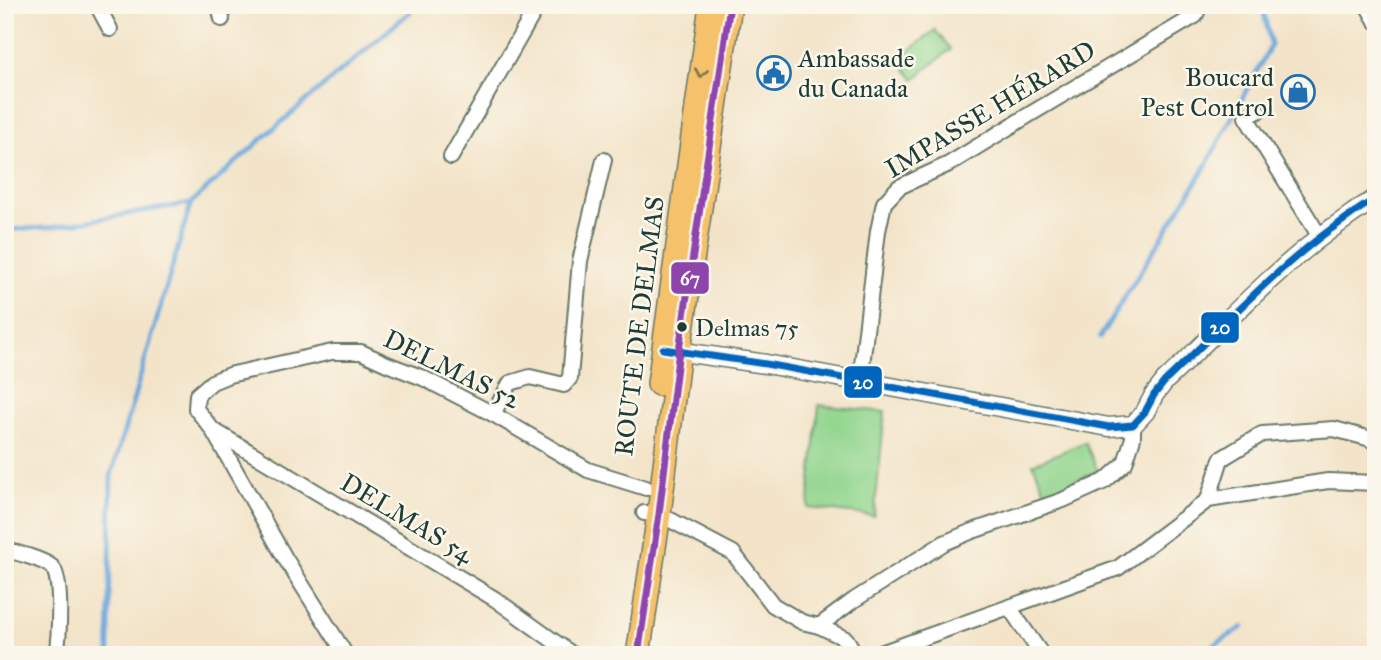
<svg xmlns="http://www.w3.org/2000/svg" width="1381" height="660" font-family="'IM FELL Great Primer',serif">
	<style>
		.green { fill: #92d58e; stroke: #588961; stroke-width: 2 }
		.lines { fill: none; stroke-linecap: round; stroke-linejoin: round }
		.stream { stroke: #6aa7dc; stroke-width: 4.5 }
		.minor-casing { stroke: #697768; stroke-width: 18 }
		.tertiary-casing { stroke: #697768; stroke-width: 21 }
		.primary-casing { stroke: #697768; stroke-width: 26 }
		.minor { stroke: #fff; stroke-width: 14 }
		.tertiary { stroke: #fff; stroke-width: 18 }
		.primary { stroke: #f5c16b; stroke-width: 23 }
		.bus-1-casing { stroke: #fbf7ec; stroke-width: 12 }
		.bus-2-casing { stroke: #fbf7ec; stroke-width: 12 }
		.bus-1 { stroke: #0065bd; stroke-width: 7 }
		.bus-2 { stroke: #8e44ad; stroke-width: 7 }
		.oneway { stroke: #7f784d }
		.bus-dot { fill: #1f3d34; stroke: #fbf7ec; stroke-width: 2.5 }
		.labels { text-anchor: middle; stroke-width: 5; stroke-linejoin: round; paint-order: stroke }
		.bus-label { font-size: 24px; fill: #1f3d34; stroke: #fbf7ec; text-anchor: start }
		.poi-label { font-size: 26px; fill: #1f3d34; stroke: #fbf7ec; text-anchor: start }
		.street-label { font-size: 26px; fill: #1f3d34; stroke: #fbf7ec }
		.line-badge { stroke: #fbf7ec; stroke-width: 2.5 }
		.badge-label { font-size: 19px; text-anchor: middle; font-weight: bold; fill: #fff }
	</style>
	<rect width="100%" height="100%" fill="#fbf7ec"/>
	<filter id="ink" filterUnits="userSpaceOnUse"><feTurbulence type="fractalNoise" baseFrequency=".0143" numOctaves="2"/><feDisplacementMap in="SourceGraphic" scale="14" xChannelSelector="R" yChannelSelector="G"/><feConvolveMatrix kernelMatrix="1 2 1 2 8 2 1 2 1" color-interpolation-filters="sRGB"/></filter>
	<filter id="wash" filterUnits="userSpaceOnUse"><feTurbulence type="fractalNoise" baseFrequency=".00686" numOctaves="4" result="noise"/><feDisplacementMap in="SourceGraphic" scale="28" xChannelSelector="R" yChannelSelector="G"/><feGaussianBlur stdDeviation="1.57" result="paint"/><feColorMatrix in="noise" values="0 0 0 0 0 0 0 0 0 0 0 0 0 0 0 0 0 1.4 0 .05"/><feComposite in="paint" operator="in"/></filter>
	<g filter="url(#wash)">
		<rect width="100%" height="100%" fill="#f3e4c9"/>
		<g class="green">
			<path d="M935,30L951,49L914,79L898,60Z"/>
			<path d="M819,405L885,412L874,516L808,508Z"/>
			<path d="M1085,442L1098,471L1046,493L1033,464Z"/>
		</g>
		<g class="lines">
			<g class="stream">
				<path d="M5,230L53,227L191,203L264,137L418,5"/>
				<path d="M1100,337L1202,173L1271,45L1262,5"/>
				<path d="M109,655L111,476L191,203"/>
				<path d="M1201,655L1203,652L1243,627"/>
			</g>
		</g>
	</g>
	<g filter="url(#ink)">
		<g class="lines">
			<g class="minor-casing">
				<g id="minor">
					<path d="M97,5L110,29"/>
					<path d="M219,5L222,19"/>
					<path d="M1367,5L1376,21"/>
					<path d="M1258,111L1246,117L1320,237"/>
					<path d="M451,157L538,5"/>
					<path d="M860,382L878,231L884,203L899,187L949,164L1032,113L1195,16L1198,10L1196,5"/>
					<path d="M493,414L510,383L530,377L564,385L570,378L580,261L604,160"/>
					<path d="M213,430L495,599L573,655"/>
					<path d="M1376,444L1371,439L1334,429L1262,434L1221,459L1208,500L1328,481L1376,483"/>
					<path d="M644,513L659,514L733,553L773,605L802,622L819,626L846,639L856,655"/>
					<path d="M5,550C16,552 44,560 52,567C63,578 59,639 56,655"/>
					<path d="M1009,607L1042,655"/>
					<path d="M819,626L854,600L944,543L970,532L1063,500L1105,481L1125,463L1133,438V425"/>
					<path d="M346,655L285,558L212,429L196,409L197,395L212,382L229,375L332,352H361L387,364L423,378L493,414L588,470L646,488"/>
					<path d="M875,655L1118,568L1208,500"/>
				</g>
			</g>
			<g class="tertiary-casing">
				<path id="tertiary" d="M669,350L766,364L1109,427L1133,425L1145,412L1154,395L1165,381C1219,330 1270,274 1331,229C1346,219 1360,207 1376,199"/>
			</g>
			<g class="primary-casing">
				<g id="primary">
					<path d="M659,384L711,5"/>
					<path d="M638,655L659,514L679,350L730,5"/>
				</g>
			</g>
			<use href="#minor" class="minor"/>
			<use href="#tertiary" class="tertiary"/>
			<use href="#primary" class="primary"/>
			<g class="bus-1-casing">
				<path id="bus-1" d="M663,349L766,364L1109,427L1133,425L1145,412L1154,395L1165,381C1219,330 1270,274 1331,229C1346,219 1360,207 1376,199"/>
			</g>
			<g class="bus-2-casing">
				<path id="bus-2" d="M638,655L659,514L679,350L730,5"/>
			</g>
			<use href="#bus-1" class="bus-1"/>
			<use href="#bus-2" class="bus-2"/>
		</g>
		<defs><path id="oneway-chevron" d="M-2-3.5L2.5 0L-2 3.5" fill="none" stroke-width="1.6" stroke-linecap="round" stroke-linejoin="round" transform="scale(1.75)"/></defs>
		<use class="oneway" href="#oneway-chevron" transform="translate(701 73) rotate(98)"/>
	</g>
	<defs>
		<g id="civic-ring" transform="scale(1.75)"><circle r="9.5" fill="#fbf7ec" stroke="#1f6fb2" stroke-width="1.5"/><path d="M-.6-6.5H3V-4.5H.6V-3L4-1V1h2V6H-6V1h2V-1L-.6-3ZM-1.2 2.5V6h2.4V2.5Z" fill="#1f6fb2"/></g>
		<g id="shop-ring" transform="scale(1.75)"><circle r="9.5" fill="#fbf7ec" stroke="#1f6fb2" stroke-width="1.5"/><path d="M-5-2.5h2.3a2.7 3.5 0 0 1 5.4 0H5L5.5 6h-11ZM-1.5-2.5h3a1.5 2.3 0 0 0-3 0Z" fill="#1f6fb2"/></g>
	</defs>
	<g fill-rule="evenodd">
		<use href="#civic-ring" x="774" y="73"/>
		<use href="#shop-ring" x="1298" y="92"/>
	</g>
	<circle class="bus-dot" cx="682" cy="327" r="6"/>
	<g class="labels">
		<g class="bus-label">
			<text x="695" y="336">Delmas 75</text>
		</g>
		<g class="poi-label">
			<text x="798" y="67">Ambassade<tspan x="798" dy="30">du Canada</tspan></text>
			<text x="1274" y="86" text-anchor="end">Boucard<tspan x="1274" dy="30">Pest Control</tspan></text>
		</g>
		<g class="street-label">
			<text transform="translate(990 109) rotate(-31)" y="9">IMPASSE HÉRARD</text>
			<text transform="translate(639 326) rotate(-83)" y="9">ROUTE DE DELMAS</text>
			<text transform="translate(452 369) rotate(26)" y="9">DELMAS 52</text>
			<text transform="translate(407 518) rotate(31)" y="9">DELMAS 54</text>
		</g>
	</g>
	<g class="line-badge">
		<rect x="670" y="261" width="40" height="34" rx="7" fill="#8e44ad"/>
		<rect x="1200" y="311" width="40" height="33" rx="7" fill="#0065bd"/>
		<rect x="843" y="365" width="40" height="34" rx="7" fill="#0065bd"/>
	</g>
	<g class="badge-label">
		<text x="690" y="285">67</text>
		<text x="1220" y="334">20</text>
		<text x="863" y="389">20</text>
	</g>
	<rect width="1381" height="660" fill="none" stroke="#fbf7ec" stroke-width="28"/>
</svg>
